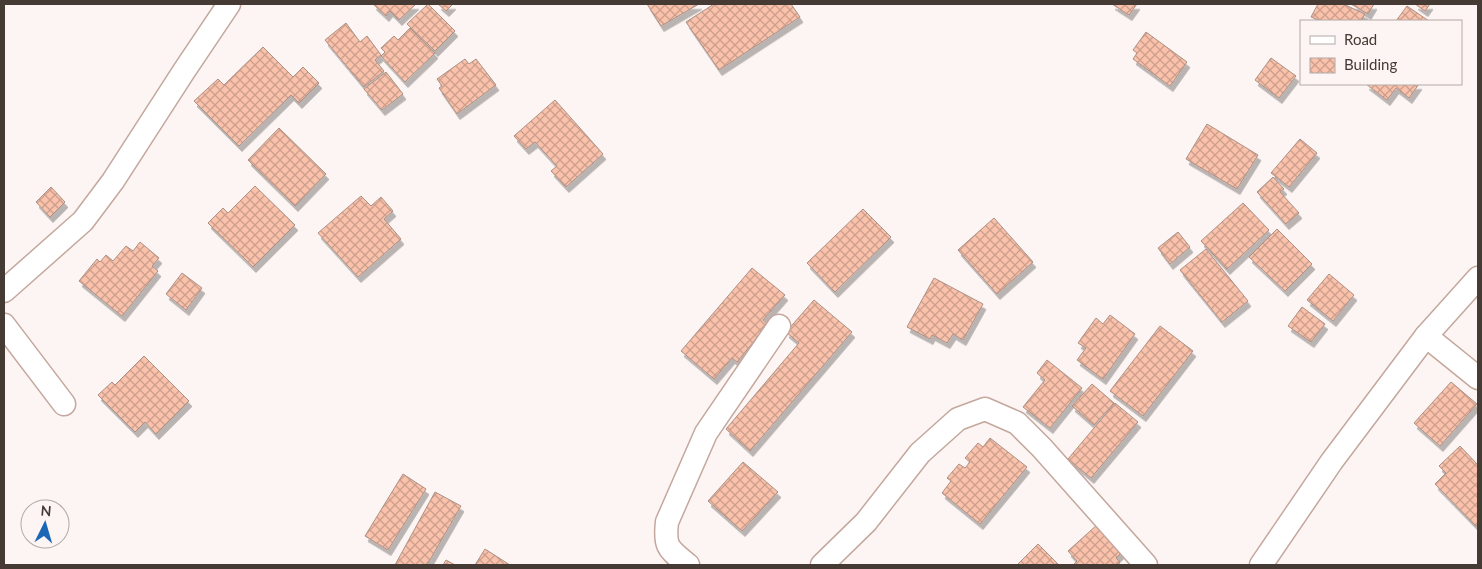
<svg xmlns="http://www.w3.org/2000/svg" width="1482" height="569" font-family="Lato,sans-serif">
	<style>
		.building { fill: url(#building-cross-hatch); stroke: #ac9085; filter: url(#shadow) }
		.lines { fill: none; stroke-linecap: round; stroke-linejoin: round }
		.minor-casing { stroke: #c4a79d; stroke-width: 25 }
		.minor { stroke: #fff; stroke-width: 22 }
	</style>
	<defs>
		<pattern id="building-cross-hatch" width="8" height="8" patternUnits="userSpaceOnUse" patternTransform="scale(1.25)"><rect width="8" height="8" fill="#fac1ab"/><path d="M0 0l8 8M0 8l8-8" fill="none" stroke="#cc9e8c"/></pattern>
		<filter id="shadow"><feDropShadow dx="3" dy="5.5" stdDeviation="0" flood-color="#0004"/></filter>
	</defs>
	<rect width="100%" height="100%" fill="#fcf5f3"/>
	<g class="building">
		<path d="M373,4H416L399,20L390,11L386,16Z"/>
		<path d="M428,4L455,31L435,51L407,24Z"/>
		<path d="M438,4H453L446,11Z"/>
		<path d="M647,4H699L661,26Z"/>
		<path d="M714,4H791L800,17L719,70L686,22Z"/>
		<path d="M1112,4H1137L1129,15Z"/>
		<path d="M1318,4H1343L1365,14L1361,21H1321L1311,17Z"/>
		<path d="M1351,4H1374L1368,14Z"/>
		<path d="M1415,4H1430L1425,11Z"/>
		<path d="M1407,6L1429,21H1396Z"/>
		<path d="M346,23L360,42L367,36L381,55L375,60L384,71L364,87L325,40Z"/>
		<path d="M410,28L435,53L405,82L381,56L385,52L381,48L394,36L398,40Z"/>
		<path d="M1146,32L1187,62L1170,86L1133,59L1137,53L1133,50Z"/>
		<path d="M263,47L293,77L303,67L319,83L299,103L291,95L239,146L194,101L218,79L224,85Z"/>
		<path d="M1271,58L1296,76L1279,98L1255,80Z"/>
		<path d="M465,59L469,64L476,59L496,85L457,114L439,88L442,86L437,79Z"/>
		<path d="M386,72L403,94L382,110L364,89Z"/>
		<path d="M1366,84H1419L1409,98L1396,88L1387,100Z"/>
		<path d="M555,100L603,154L566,187L551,171L557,166L535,142L526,149L514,136Z"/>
		<path d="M1207,124L1258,155L1237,189L1186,159Z"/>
		<path d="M279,128L326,174L295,206L248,160Z"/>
		<path d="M1300,139L1317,153L1289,187L1271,173Z"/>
		<path d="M1273,177L1284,189L1280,192L1299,213L1286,224L1257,192Z"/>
		<path d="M255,186L295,225L253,267L208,223L223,208L228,213Z"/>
		<path d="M51,187L65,202L50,217L36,202Z"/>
		<path d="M361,196L371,206L381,197L393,211L384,219L401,239L358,277L318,233Z"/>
		<path d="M1243,203L1269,230L1227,269L1201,241Z"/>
		<path d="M863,209L891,237L835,292L807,263Z"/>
		<path d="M994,218L1033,262L997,294L958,250Z"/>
		<path d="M1277,229L1312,264L1285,291L1249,257Z"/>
		<path d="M1178,232L1190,247L1170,264L1158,248Z"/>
		<path d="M140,242L159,258L152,266L158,271L122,316L79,281L97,259L100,262L106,255L113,261L126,246L133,251Z"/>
		<path d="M1206,249L1248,301L1222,322L1180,270Z"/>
		<path d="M752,268L785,295L763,320L768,324L737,362L732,358L714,379L681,351Z"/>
		<path d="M182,273L202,288L186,310L166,294Z"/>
		<path d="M1329,274L1354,295L1333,321L1307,300Z"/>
		<path d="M934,278L983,304L963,340L953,334L947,343L932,335L930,339L907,327Z"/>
		<path d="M814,300L852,332L750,451L726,429L799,343L786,332Z"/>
		<path d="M1302,307L1325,324L1311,342L1288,326Z"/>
		<path d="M1110,315L1135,334L1103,379L1077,360L1086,348L1078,343L1096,318L1103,324Z"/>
		<path d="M1160,326L1193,351L1143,416L1110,391Z"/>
		<path d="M144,356L189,401L156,434L145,422L135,432L98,395L112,382L115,385Z"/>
		<path d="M1047,360L1082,388L1050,428L1023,407L1045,380L1037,373Z"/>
		<path d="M1451,382L1477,404L1440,446L1414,423Z"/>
		<path d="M1092,384L1114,403L1094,425L1072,406Z"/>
		<path d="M1115,403L1138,422L1091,478L1068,459Z"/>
		<path d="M990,438L1027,467L980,524L942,493L951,481L947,478L959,464L965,468L970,462L965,458L978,443L983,447Z"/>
		<path d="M1460,446L1478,465V524L1476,526L1435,484L1446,473L1439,466Z"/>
		<path d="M743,462L778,492L742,531L708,501Z"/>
		<path d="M403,474L426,489L388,550L365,536Z"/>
		<path d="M435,492L461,506L427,565H395Z"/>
		<path d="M1098,524L1123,551L1116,558L1120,562L1116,565H1073L1077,561L1068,551Z"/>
		<path d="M1038,544L1059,565H1017Z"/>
		<path d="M485,549L510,565H475Z"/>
		<path d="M446,560L455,565H443Z"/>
	</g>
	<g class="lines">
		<g class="minor-casing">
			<g id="minor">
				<path d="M4,291L83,221L113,181L184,71L229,4"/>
				<path d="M4,325L64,404"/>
				<path d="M1426,336L1478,378"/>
				<path d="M688,565C669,549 664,548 667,522L706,433L779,326"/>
				<path d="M822,565L866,522L920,453L958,419L985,409L1017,423L1042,448L1146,565"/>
				<path d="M1261,565L1332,461L1426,336L1478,278"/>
			</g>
		</g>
		<use href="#minor" class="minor"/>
	</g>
	<rect width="1482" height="569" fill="none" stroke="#463a35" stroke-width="10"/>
	<rect x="1300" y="20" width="162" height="65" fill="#fcf5f3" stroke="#b3aaa7"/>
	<rect x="1310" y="36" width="25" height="8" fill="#ffffff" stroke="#b3aaa7"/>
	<text x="1344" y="45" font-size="15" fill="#463a35">Road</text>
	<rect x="1310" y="58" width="25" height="15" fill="url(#building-cross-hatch)" stroke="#b3aaa7"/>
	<text x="1344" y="70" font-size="15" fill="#463a35">Building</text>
	<g transform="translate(45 524) rotate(5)"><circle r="24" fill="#fcf5f3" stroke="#b3aaa7"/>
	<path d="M0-4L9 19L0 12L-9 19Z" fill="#1c66b6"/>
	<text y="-8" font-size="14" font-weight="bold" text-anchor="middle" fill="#463a35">N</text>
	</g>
</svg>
